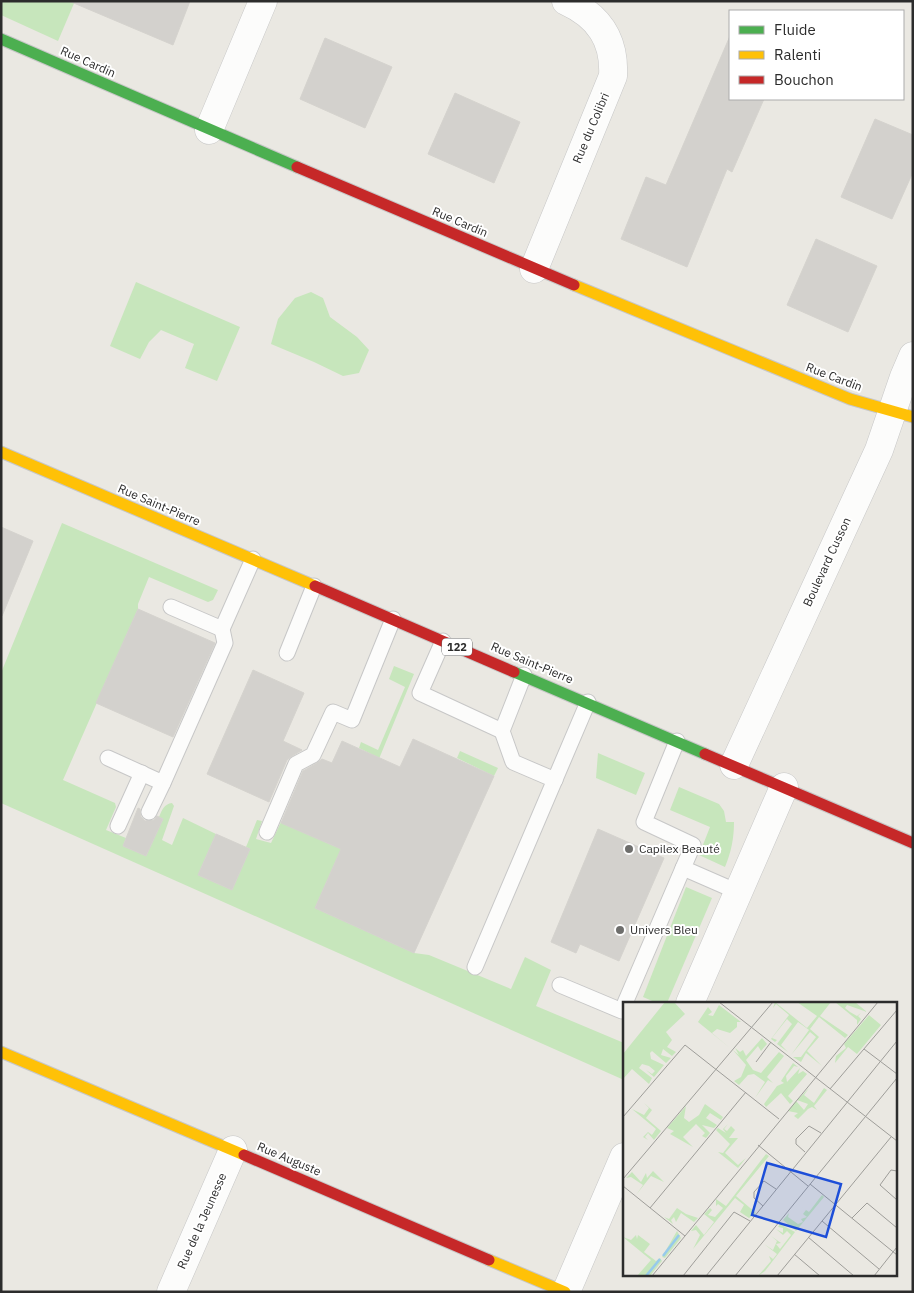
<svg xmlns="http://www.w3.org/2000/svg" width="914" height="1293" font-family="'IBM Plex Sans',sans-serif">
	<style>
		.green { fill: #c7e6bc }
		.building { fill: #d3d1cd; stroke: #d5d3ce }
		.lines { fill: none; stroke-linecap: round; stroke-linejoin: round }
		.lane-casing { stroke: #c7c7c7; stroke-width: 17 }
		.street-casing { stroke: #c7c7c7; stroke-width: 29 }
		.fast-casing { stroke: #c7c7c7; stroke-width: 13 }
		.slow-casing { stroke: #c7c7c7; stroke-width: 13 }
		.jam-casing { stroke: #c7c7c7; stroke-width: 13 }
		.lane { stroke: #fcfcfb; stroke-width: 15 }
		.street { stroke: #fcfcfb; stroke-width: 28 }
		.fast { stroke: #4caf50; stroke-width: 11 }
		.slow { stroke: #ffc107; stroke-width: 11 }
		.jam { stroke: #c62828; stroke-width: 11 }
		.poi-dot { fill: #6e6e6c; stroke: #fff; stroke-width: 2 }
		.labels { text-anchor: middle; stroke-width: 4; stroke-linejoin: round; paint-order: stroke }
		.shield { fill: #fff; stroke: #6b6b6b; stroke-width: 1 }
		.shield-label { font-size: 11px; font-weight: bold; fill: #2c2c2c }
		.street-label { font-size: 12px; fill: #2c2c2c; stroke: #fff }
		.poi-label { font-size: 12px; fill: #2c2c2c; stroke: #fff; text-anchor: start }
		.inset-river { fill: none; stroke: #97caeb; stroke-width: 2.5 }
		.inset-road { fill: none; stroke: #9e9d99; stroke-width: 1 }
		.view { fill: #1d4ed8; fill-opacity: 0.15; stroke: #1d4ed8; stroke-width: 2.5 }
		.inset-edge { fill: none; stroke: #2c2c2c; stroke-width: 2.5 }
	</style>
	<rect width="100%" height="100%" fill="#eae8e2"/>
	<g class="green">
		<path d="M1,1H75L58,41L1,15Z"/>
		<path d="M136,282L240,327L217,381L185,368L194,344L161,330L149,342L140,359L110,346Z"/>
		<path d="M311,292L323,298L330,317L357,337L369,350L359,373L343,376L314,362L271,344L278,319L295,298Z"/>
		<path d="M62,523L218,590L213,600L208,602L149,577L138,604V609L63,780L115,803L116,807L106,830L126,838L123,846L146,856L163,819L159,817C162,810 164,804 172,803L174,806L162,840L172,845L183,818L216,834L198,875L232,890L250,849L246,847L257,820L262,821L256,839L271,843L281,822L334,846L371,754L359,748L361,742L378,750L405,687L389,679L394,666L414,674L348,834L315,908L414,953L429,955L511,989L525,957L551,970L536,1006L624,1043V1080L1,803V673Z"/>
		<path d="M460,751L498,768L494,776L457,758Z"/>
		<path d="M598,753L645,773L636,795L596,778Z"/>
		<path d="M679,787L719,804L724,811L726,822H734C734,839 731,852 725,867L699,855L710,827L670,810Z"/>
		<path d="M686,887L712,898L667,1003H657L643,997Z"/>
	</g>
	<g class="building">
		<path d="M69,1H190L173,45Z"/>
		<path d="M730,36V99H764L732,172L727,169L687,267L621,239L646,177L666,185Z"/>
		<path d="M325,38L392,67L365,128L300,99Z"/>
		<path d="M455,93L520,122L494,183L428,154Z"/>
		<path d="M875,119L913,135V172L892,219L841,197Z"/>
		<path d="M816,239L877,266L848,332L787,305Z"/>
		<path d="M1,527L33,541L2,616H1Z"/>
		<path d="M138,609L215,643L173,737L96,703Z"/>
		<path d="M253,670L304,693L283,741L302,750L292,756L287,760L269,802L207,774Z"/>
		<path d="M413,739L494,776L414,953L315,908L341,849L281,823L303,771L317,763L322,759L332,763L342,741L400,767Z"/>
		<path d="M138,808L140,809L141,817L145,821L154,820L157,816L163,819L146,856L123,846Z"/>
		<path d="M598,829L664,858L619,961L580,944L576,953L551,942Z"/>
		<path d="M216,834L250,849L232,890L198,875Z"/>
	</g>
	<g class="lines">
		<g class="lane-casing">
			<g id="lane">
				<path d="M171,607L222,629L253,559"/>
				<path d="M443,641L420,693L502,731L524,675"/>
				<path d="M287,653L314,586"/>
				<path d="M502,731L513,762L555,780"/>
				<path d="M108,758L163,783L225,643L222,629"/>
				<path d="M149,812L163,783"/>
				<path d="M118,826L142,773"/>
				<path d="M267,832L296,764L313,755L333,712L352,720L393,619"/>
				<path d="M683,868L738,892"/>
				<path d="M475,967L588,702"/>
				<path d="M560,985L622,1011"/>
				<path d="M625,1003L693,845L644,822L677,741"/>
			</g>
		</g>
		<g class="street-casing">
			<g id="street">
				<path d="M209,130L263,1"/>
				<path d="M534,269L613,76C615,40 599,16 566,1"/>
				<path d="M734,765L879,450L904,377L913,356"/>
				<path d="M690,1003L784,787"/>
				<path d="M171,1292L233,1150"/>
				<path d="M566,1292L624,1157"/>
			</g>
		</g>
		<g class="fast-casing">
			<g id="fast">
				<path d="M1,39L297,167"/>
				<path d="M514,672L705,754"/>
			</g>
		</g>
		<g class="slow-casing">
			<g id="slow">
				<path d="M574,285L850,399L913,417"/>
				<path d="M1,452L315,586"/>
				<path d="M1,1052L244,1155"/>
				<path d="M489,1260L565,1292"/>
			</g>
		</g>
		<g class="jam-casing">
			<g id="jam">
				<path d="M297,167L574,285"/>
				<path d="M315,586L514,672"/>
				<path d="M705,754L913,843"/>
				<path d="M244,1155L489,1260"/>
			</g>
		</g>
		<use href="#lane" class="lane"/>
		<use href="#street" class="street"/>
		<use href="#fast" class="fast"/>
		<use href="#slow" class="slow"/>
		<use href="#jam" class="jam"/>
	</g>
	<g class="poi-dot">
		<circle cx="629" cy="849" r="5"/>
		<circle cx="620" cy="930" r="5"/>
	</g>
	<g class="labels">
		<rect class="shield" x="442" y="638.5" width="30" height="17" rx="4"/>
		<g class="shield-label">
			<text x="457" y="651">122</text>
		</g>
		<g class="street-label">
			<text transform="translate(88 62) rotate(24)" y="4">Rue Cardin</text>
			<text transform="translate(591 128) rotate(-67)" y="4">Rue du Colibri</text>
			<text transform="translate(460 222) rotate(23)" y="4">Rue Cardin</text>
			<text transform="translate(834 377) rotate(21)" y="4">Rue Cardin</text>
			<text transform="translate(159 505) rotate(23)" y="4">Rue Saint-Pierre</text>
			<text transform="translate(827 562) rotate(-65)" y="4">Boulevard Cusson</text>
			<text transform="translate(532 663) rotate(23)" y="4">Rue Saint-Pierre</text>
			<text transform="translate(289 1159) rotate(23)" y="4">Rue Auguste</text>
			<text transform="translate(202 1221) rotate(-66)" y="4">Rue de la Jeunesse</text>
		</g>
		<g class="poi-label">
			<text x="639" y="853">Capilex Beauté</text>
			<text x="630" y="934">Univers Bleu</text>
		</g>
	</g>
	<g transform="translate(623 1002)">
		<rect width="274" height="274" fill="#eae8e2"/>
		<path d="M42,0H51L62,12L43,30L49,38L44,45L53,50L49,54L40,47L38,53L48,56L43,61L29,49L27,51L28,57L41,63L31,75L23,68L29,72L32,69L26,64L19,62L16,66L29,76L26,82L9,67L0,77V52ZM152,0L184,26L194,14L174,0H208L197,14L225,33L222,36L196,15L187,27L196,35L184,49L199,64L183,51L178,60L170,55H178L193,35L187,30L168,53L186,28L175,20L158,43L165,50L154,42L169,22L164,17L149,36L154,38L152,40L148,37L166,13L153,2L150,6ZM212,0H232L244,10L224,3L222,6L227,10L234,14L238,11L235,14L238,17L234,23V18ZM96,3L118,20H114V25L107,31L94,27L89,31L107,46L75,20L85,5L89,10L85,13L90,14ZM246,13L258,23L234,52L225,45L212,61L213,54L223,46L221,42ZM139,36L144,42L138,49L135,44L123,58L130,68L138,71L156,50L161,54L144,75L150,81L145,78L132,96L142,80L131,72L125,73L116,83L111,79L118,75L123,63L110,48L116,53L112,46L117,50L120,48L123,54ZM170,61L175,65L171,64L163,74L164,80L177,66L175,72L180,69L184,72L165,94L170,99L167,102L158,91L143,105L141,102L154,84L161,81L158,79ZM186,86L181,93L191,101L201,86L204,88L191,104L194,108L189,105L185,107L175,117L171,114L175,111L165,109L173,99L181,108L185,102L174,98ZM21,101L29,108L23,116L38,129L31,138L25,131L22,135L25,138L20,135L25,130L29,133L33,127L9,107L21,113L26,106ZM82,102L100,115L98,118L87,111L83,116L94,123L91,126L79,123L87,131L83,136L79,134L82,131L73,122L60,135L70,145L47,132L51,129L44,126L63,104L61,116L66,120L76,113ZM105,122L101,127L104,129L108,124L112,128L106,136H115L102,151L115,163L123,156L115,166L95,150L100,151L107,142L93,128L95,126L103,131L100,127ZM143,152L146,154L113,194L133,211L126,216L117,210L121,203L112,196L70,247L77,233L73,228L68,229L73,223L81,233L91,220L81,212L87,206L89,208L85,213L92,215L100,206L95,202L93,204V197L103,204ZM30,169L41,180L28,174L13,193L20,183L8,175L3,176L9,170L18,180L23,171L24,176ZM199,193L201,195L173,229L160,218L166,211L165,215L175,222L180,220L178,217L184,215L180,212L183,208L174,202L186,210ZM54,206L63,212L75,216L71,220L58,211L53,220L51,215L48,218L50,222L41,215L46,217ZM157,222L172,230L142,269L135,274L148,259L146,254L150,257L154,252L141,242L150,248L154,239L148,234L158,241L153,242L157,247L168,233L164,229L160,233L153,227L160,231V226L155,225ZM54,229L58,236L42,256L39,255ZM13,233L14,237L15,233L27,242L21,250L33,259L37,256L39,259L27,274H14L28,258L0,235L8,238Z" fill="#c7e6bc"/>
		<path class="inset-river" d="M40,254L56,233M23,274L37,257"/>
		<path class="inset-road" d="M96,0L274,139M241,47L274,72M133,60L148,40M207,87L274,8M0,115L62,43L156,117M135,143L185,184M182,150L173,142V137L186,124L198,131M274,169L268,168L257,183L274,198M0,177L150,0M187,182L274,253M0,184L62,234M140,204L131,196V190L141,179L153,187M27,206L123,90M229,216L244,201L274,226M199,219L256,267M185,235L231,274M171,252L197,274M29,274L255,0M60,274L111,210L127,219M83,274L274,39M112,274L274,76M154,274L268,135M251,274L274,245"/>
		<path class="view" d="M144,161L218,182L203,235L129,213Z"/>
		<rect width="274" height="274" class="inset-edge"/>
	</g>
	<rect width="914" height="1293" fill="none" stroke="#2c2c2c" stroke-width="5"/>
	<rect x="729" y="10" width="175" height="90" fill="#ffffff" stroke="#ababab"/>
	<rect x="739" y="26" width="25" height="8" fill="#4caf50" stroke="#ababab"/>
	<text x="774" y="35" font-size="15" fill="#2c2c2c">Fluide</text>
	<rect x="739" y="51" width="25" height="8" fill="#ffc107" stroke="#ababab"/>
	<text x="774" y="60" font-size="15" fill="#2c2c2c">Ralenti</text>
	<rect x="739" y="76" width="25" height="8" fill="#c62828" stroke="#ababab"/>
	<text x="774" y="85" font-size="15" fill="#2c2c2c">Bouchon</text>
</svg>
